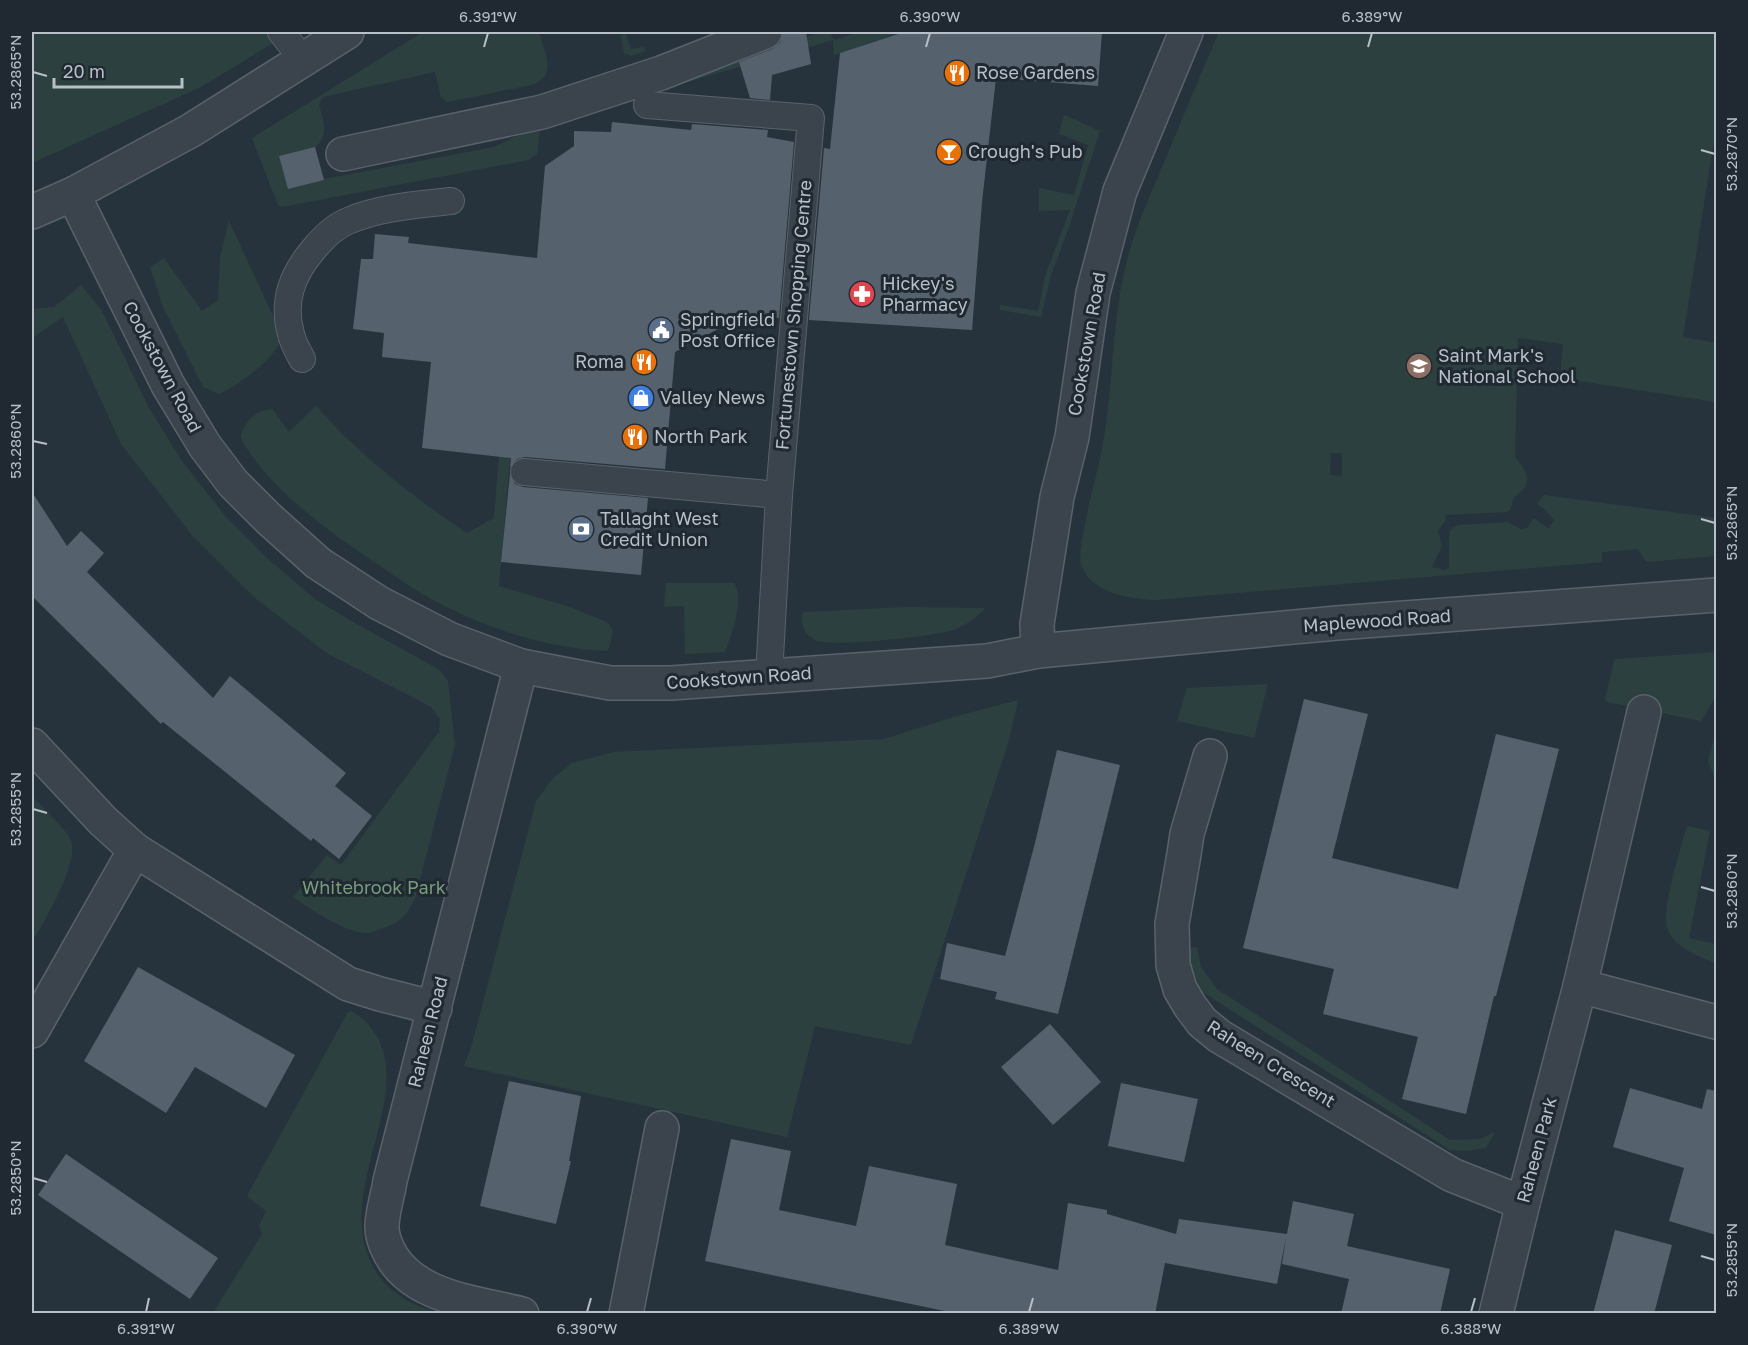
<svg xmlns="http://www.w3.org/2000/svg" width="1748" height="1345" font-family="'Golos Text',sans-serif">
	<style>
		.green { fill: #2c413f; fill-rule: evenodd }
		.building { fill: #55616c }
		.lines { fill: none; stroke-linecap: round; stroke-linejoin: round }
		.service-casing { stroke: #59626b; stroke-width: 28 }
		.minor-casing { stroke: #59626b; stroke-width: 36 }
		.tertiary-casing { stroke: #59626b; stroke-width: 36 }
		.service { stroke: #3b444d; stroke-width: 26 }
		.minor { stroke: #3b444d; stroke-width: 33 }
		.tertiary { stroke: #3b444d; stroke-width: 33 }
		.ticks { fill: none; stroke: #b7bfc8; stroke-width: 2 }
		.labels { text-anchor: middle; stroke-width: 6; stroke-linejoin: round; paint-order: stroke }
		.poi-label { font-size: 18px; fill: #b7bfc8; stroke: #202932; text-anchor: start }
		.street-label { font-size: 18px; fill: #b7bfc8; stroke: #202932 }
		.park-label { font-size: 18px; fill: #789b7c; stroke: #202932 }
		.neatline { fill: none; stroke: #b7bfc8; stroke-width: 2 }
		.ticks-label { font-size: 15px; text-anchor: middle; fill: #b7bfc8 }
	</style>
	<rect width="100%" height="100%" fill="#27333c"/>
	<g class="green">
		<path d="M32,32H291L201,87L32,163Z"/>
		<path d="M423,32H539C544,52 559,76 531,85L447,102L441,97L435,72L323,97L319,104C323,122 330,134 315,148L324,179L494,147L541,124L822,32H829L834,40L859,32H902L834,55L833,40L541,124L537,154L528,160L282,207L278,205L252,138Z"/>
		<path d="M620,32H625L631,49L644,47L645,51L631,56L624,53Z"/>
		<path d="M1219,32H1716V128L1683,337L1716,343V402L1560,378L1563,344L1518,338L1515,457C1528,472 1534,485 1514,497L1510,510L1507,512L1445,515L1446,520L1438,531L1442,546L1432,567L1445,570L1449,568V537L1450,530L1458,525L1507,522L1521,529L1527,528L1534,518L1549,529L1554,519L1543,508L1537,504L1544,495L1716,518V556L1646,562L1638,549L1602,552V562L1155,600C1129,599 1091,593 1081,565C1076,551 1097,474 1101,454C1113,396 1111,336 1123,278C1130,240 1146,205 1161,170C1180,124 1199,78 1219,32ZM1331,453H1342V476L1330,475Z"/>
		<path d="M1064,115L1100,131L1068,230L1051,275L1041,317L1000,310V305L1038,311L1046,273L1070,210L1039,211V188L1074,195L1088,145L1059,134Z"/>
		<path d="M229,221L282,335C279,357 238,385 219,394L203,387L163,307L150,267L164,258L202,311L218,300L220,257Z"/>
		<path d="M81,285L102,311L149,408L182,461L226,517L269,560L315,599L353,622L440,670L448,681L455,745L415,898C407,916 397,925 377,930C374,931 372,933 368,933C347,934 310,909 293,897L327,855L341,865L439,732L440,719L431,707L422,702L328,654L255,598L192,535L121,444L63,317L32,338V309L54,307Z"/>
		<path d="M316,406C361,456 411,496 467,533L494,518L499,456L510,458L499,586L567,606L607,622L613,630L610,645L607,651C544,648 481,627 426,596C410,587 395,576 380,566C333,534 283,500 250,453C247,448 242,443 241,437C241,431 245,426 248,421C254,414 263,410 272,409L289,432Z"/>
		<path d="M666,583H734C745,600 731,635 725,652L685,654L684,606L664,607Z"/>
		<path d="M906,607L984,608V610C975,618 965,626 953,630C936,636 829,648 815,640C805,635 800,624 802,613L805,612Z"/>
		<path d="M1716,652V696L1701,721L1607,702L1605,699L1614,661L1617,659Z"/>
		<path d="M1268,684L1254,738L1177,721L1187,688Z"/>
		<path d="M1018,700L1009,740L911,1045L815,1026L787,1137L464,1066L471,1048L536,801L553,778L572,763L613,752L884,739L957,716Z"/>
		<path d="M1716,732V783L1708,760Z"/>
		<path d="M32,796C40,805 65,829 70,838C82,861 43,922 32,943Z"/>
		<path d="M1687,826L1710,831L1689,938L1716,944V964C1700,956 1676,949 1668,930C1660,912 1681,848 1687,826Z"/>
		<path d="M1197,947L1201,967L1217,989L1450,1140L1480,1139L1495,1132L1486,1148L1467,1151L1450,1150L1204,993L1190,969L1186,948Z"/>
		<path d="M351,1011C357,1015 364,1019 369,1025C425,1092 324,1195 378,1275C388,1289 405,1301 421,1307C427,1309 433,1310 437,1313H213L262,1234L259,1226L266,1211L247,1196L348,1012Z"/>
	</g>
	<g class="building">
		<path d="M783,32H806L811,64L772,75L770,100L750,98L739,62L772,49L780,43Z"/>
		<path d="M904,32H1102L1098,86L996,78L982,202L972,330L809,320L824,148L830,149L840,53Z"/>
		<path d="M612,122L691,130L692,124L768,130L767,137L794,142L779,318L742,316L675,352L665,469L525,457L517,459L510,468L511,458L422,448L431,362L382,357L384,333L353,329L361,259H373L375,234L409,237L408,243L537,258L545,166L574,146V131L611,132Z"/>
		<path d="M315,147L324,180L288,189L279,156Z"/>
		<path d="M510,474L515,484L523,487L648,498L641,575L501,562Z"/>
		<path d="M32,492L67,546L81,531L104,553L87,572L213,698L230,676L346,773L335,786L372,816L339,859L313,838L311,841L163,722L161,724L32,596Z"/>
		<path d="M1304,699L1368,714L1332,858L1458,889L1496,734L1559,749L1496,996H1494L1466,1114L1402,1099L1418,1037L1323,1014L1334,969L1243,948Z"/>
		<path d="M1057,750L1120,765L1058,1014L995,999L997,992L940,979L947,943L1005,956L1035,843Z"/>
		<path d="M138,967L295,1055L266,1108L195,1067L166,1113L84,1061Z"/>
		<path d="M1050,1024L1101,1082L1053,1125L1001,1067Z"/>
		<path d="M509,1081L581,1096L569,1161H571L556,1224L480,1206Z"/>
		<path d="M1121,1083L1198,1099L1184,1162L1108,1146Z"/>
		<path d="M1630,1088L1702,1109L1707,1089L1716,1091V1235L1669,1221L1684,1168L1613,1147Z"/>
		<path d="M731,1139L791,1151L779,1210L856,1226L869,1166L957,1184L945,1245L1058,1270L1068,1203L1107,1210V1214L1176,1234L1179,1219L1287,1234L1293,1201L1354,1214L1347,1246L1450,1269L1440,1314H1341L1349,1279L1282,1264L1286,1237L1277,1284L1165,1263L1155,1314H959L705,1261Z"/>
		<path d="M66,1154L218,1258L190,1299L38,1195Z"/>
		<path d="M1615,1230L1672,1245L1654,1314H1593Z"/>
	</g>
	<g class="lines">
		<g class="service-casing">
			<g id="service">
				<path d="M281,32L302,58"/>
				<path d="M647,105L811,118L779,495L769,676"/>
				<path d="M302,359C298,351 293,343 291,334C282,301 292,275 313,250C322,239 335,226 348,221C380,207 417,205 451,201"/>
				<path d="M524,472L779,495"/>
			</g>
		</g>
		<g class="minor-casing">
			<g id="minor">
				<path d="M343,154L542,112L661,73L765,32"/>
				<path d="M1038,651L1037,624L1057,497L1072,437L1093,293L1120,191L1186,32"/>
				<path d="M521,666L390,1181C388,1195 382,1212 382,1227C382,1232 384,1240 386,1245C406,1297 474,1302 522,1314"/>
				<path d="M32,745L103,821L135,850L348,984L380,994L435,1008"/>
				<path d="M1210,756L1187,834L1184,854L1172,924L1173,965L1180,989L1190,1006L1202,1022L1219,1036L1452,1175L1523,1203"/>
				<path d="M1580,986L1716,1022"/>
				<path d="M32,1031L135,850"/>
				<path d="M626,1314L662,1128"/>
				<path d="M1496,1314L1523,1203L1580,986L1644,712"/>
			</g>
		</g>
		<g class="tertiary-casing">
			<g id="tertiary">
				<path d="M73,194L168,385L205,446L233,483L268,518L318,563L379,603L449,639L521,666L610,683H671L987,661L1038,651L1337,623L1716,595"/>
				<path d="M32,212L73,194L190,131L347,32"/>
			</g>
		</g>
		<use href="#service" class="service"/>
		<use href="#minor" class="minor"/>
		<use href="#tertiary" class="tertiary"/>
	</g>
	<path class="ticks" d="M484,47L488,33M926,47L930,33M1368,47L1372,33M33,72L47,76M1701,150L1715,154M33,441L47,444M1701,519L1715,523M33,809L47,813M1701,887L1715,891M33,1178L47,1182M1701,1256L1715,1260M146,1312L149,1298M587,1312L591,1298M1029,1312L1033,1298M1471,1312L1475,1298"/>
	<defs>
		<g id="restaurant-disc" transform="scale(1.35)"><circle r="9.5" fill="#e8710a" stroke="#202932"/><path d="M-5-6h1v4h1v-4h1v4h1v-4h1v5L-1.5 .5V6h-2V.5L-5-1ZM5-6V6H3V1.5H1.5Q1.5-4 5-6Z" fill="#fff"/></g>
		<g id="bar-disc" transform="scale(1.35)"><circle r="9.5" fill="#e8710a" stroke="#202932"/><path d="M-6-5H6L.8 .8V4.5H3.5V6h-7V4.5H-.8V.8Z" fill="#fff"/></g>
		<g id="pharmacy-disc" transform="scale(1.35)"><circle r="9.5" fill="#e0444e" stroke="#202932"/><path d="M-2-6h4v4h4v4h-4v4h-4v-4h-4v-4h4Z" fill="#fff"/></g>
		<g id="civic-disc" transform="scale(1.35)"><circle r="9.5" fill="#5c6f8a" stroke="#202932"/><path d="M-.6-6.5H3V-4.5H.6V-3L4-1V1h2V6H-6V1h2V-1L-.6-3ZM-1.2 2.5V6h2.4V2.5Z" fill="#fff"/></g>
		<g id="school-disc" transform="scale(1.35)"><circle r="9.5" fill="#8d6e63" stroke="#202932"/><path d="M0-5L7-2L0 1L-7-2ZM-4 1L0 2.5L4 1V4Q0 6-4 4Z" fill="#fff"/></g>
		<g id="shop-disc" transform="scale(1.35)"><circle r="9.5" fill="#3f7fe0" stroke="#202932"/><path d="M-5-2.5h2.3a2.7 3.5 0 0 1 5.4 0H5L5.5 6h-11ZM-1.5-2.5h3a1.5 2.3 0 0 0-3 0Z" fill="#fff"/></g>
		<g id="bank-disc" transform="scale(1.35)"><circle r="9.5" fill="#5c6f8a" stroke="#202932"/><path d="M-6-4H6V4H-6ZM0-2.3a2.3 2.3 0 1 0 0 4.6a2.3 2.3 0 1 0 0-4.6Z" fill="#fff"/></g>
	</defs>
	<g fill-rule="evenodd">
		<use href="#restaurant-disc" x="957" y="73"/>
		<use href="#bar-disc" x="949" y="152"/>
		<use href="#pharmacy-disc" x="862" y="294"/>
		<use href="#civic-disc" x="661" y="330"/>
		<use href="#restaurant-disc" x="644" y="362"/>
		<use href="#school-disc" x="1419" y="366"/>
		<use href="#shop-disc" x="641" y="398"/>
		<use href="#restaurant-disc" x="635" y="437"/>
		<use href="#bank-disc" x="581" y="529"/>
	</g>
	<g class="labels">
		<g class="poi-label">
			<text x="976" y="79">Rose Gardens</text>
			<text x="968" y="158">Crough's Pub</text>
			<text x="882" y="290">Hickey's<tspan x="882" dy="21">Pharmacy</tspan></text>
			<text x="680" y="326">Springfield<tspan x="680" dy="21">Post Office</tspan></text>
			<text x="1438" y="362">Saint Mark's<tspan x="1438" dy="21">National School</tspan></text>
			<text x="624" y="368" text-anchor="end">Roma</text>
			<text x="660" y="404">Valley News</text>
			<text x="654" y="443">North Park</text>
			<text x="600" y="525">Tallaght West<tspan x="600" dy="21">Credit Union</tspan></text>
		</g>
		<g class="street-label">
			<text transform="translate(794 315) rotate(-85)" y="6">Fortunestown Shopping Centre</text>
			<text transform="translate(1087 344) rotate(-80)" y="6">Cookstown Road</text>
			<text transform="translate(162 367) rotate(62)" y="6">Cookstown Road</text>
			<text transform="translate(1377 621) rotate(-4)" y="6">Maplewood Road</text>
			<text transform="translate(739 678) rotate(-4)" y="6">Cookstown Road</text>
			<text transform="translate(428 1032) rotate(-76)" y="6">Raheen Road</text>
			<text transform="translate(1271 1064) rotate(32)" y="6">Raheen Crescent</text>
			<text transform="translate(1537 1150) rotate(-75)" y="6">Raheen Park</text>
		</g>
		<g class="park-label">
			<text x="374" y="894">Whitebrook Park</text>
		</g>
	</g>
	<rect width="1748" height="1345" fill="none" stroke="#202932" stroke-width="66"/>
	<path d="M54 78v9h128v-9" fill="none" stroke="#b7bfc8" stroke-width="3"/>
	<text x="63" y="78" font-size="18" fill="#b7bfc8" stroke="#202932" stroke-width="4.5" paint-order="stroke">20 m</text>
	<rect x="33" y="33" width="1682" height="1279" class="neatline"/>
	<g class="ticks-label">
		<text x="488" y="22">6.391°W</text>
		<text x="930" y="22">6.390°W</text>
		<text x="1372" y="22">6.389°W</text>
		<text transform="translate(16 72) rotate(-90)" y="5">53.2865°N</text>
		<text transform="translate(1732 154) rotate(-90)" y="5">53.2870°N</text>
		<text transform="translate(16 441) rotate(-90)" y="5">53.2860°N</text>
		<text transform="translate(1732 523) rotate(-90)" y="5">53.2865°N</text>
		<text transform="translate(16 809) rotate(-90)" y="5">53.2855°N</text>
		<text transform="translate(1732 891) rotate(-90)" y="5">53.2860°N</text>
		<text transform="translate(16 1178) rotate(-90)" y="5">53.2850°N</text>
		<text transform="translate(1732 1260) rotate(-90)" y="5">53.2855°N</text>
		<text x="146" y="1334">6.391°W</text>
		<text x="587" y="1334">6.390°W</text>
		<text x="1029" y="1334">6.389°W</text>
		<text x="1471" y="1334">6.388°W</text>
	</g>
</svg>
